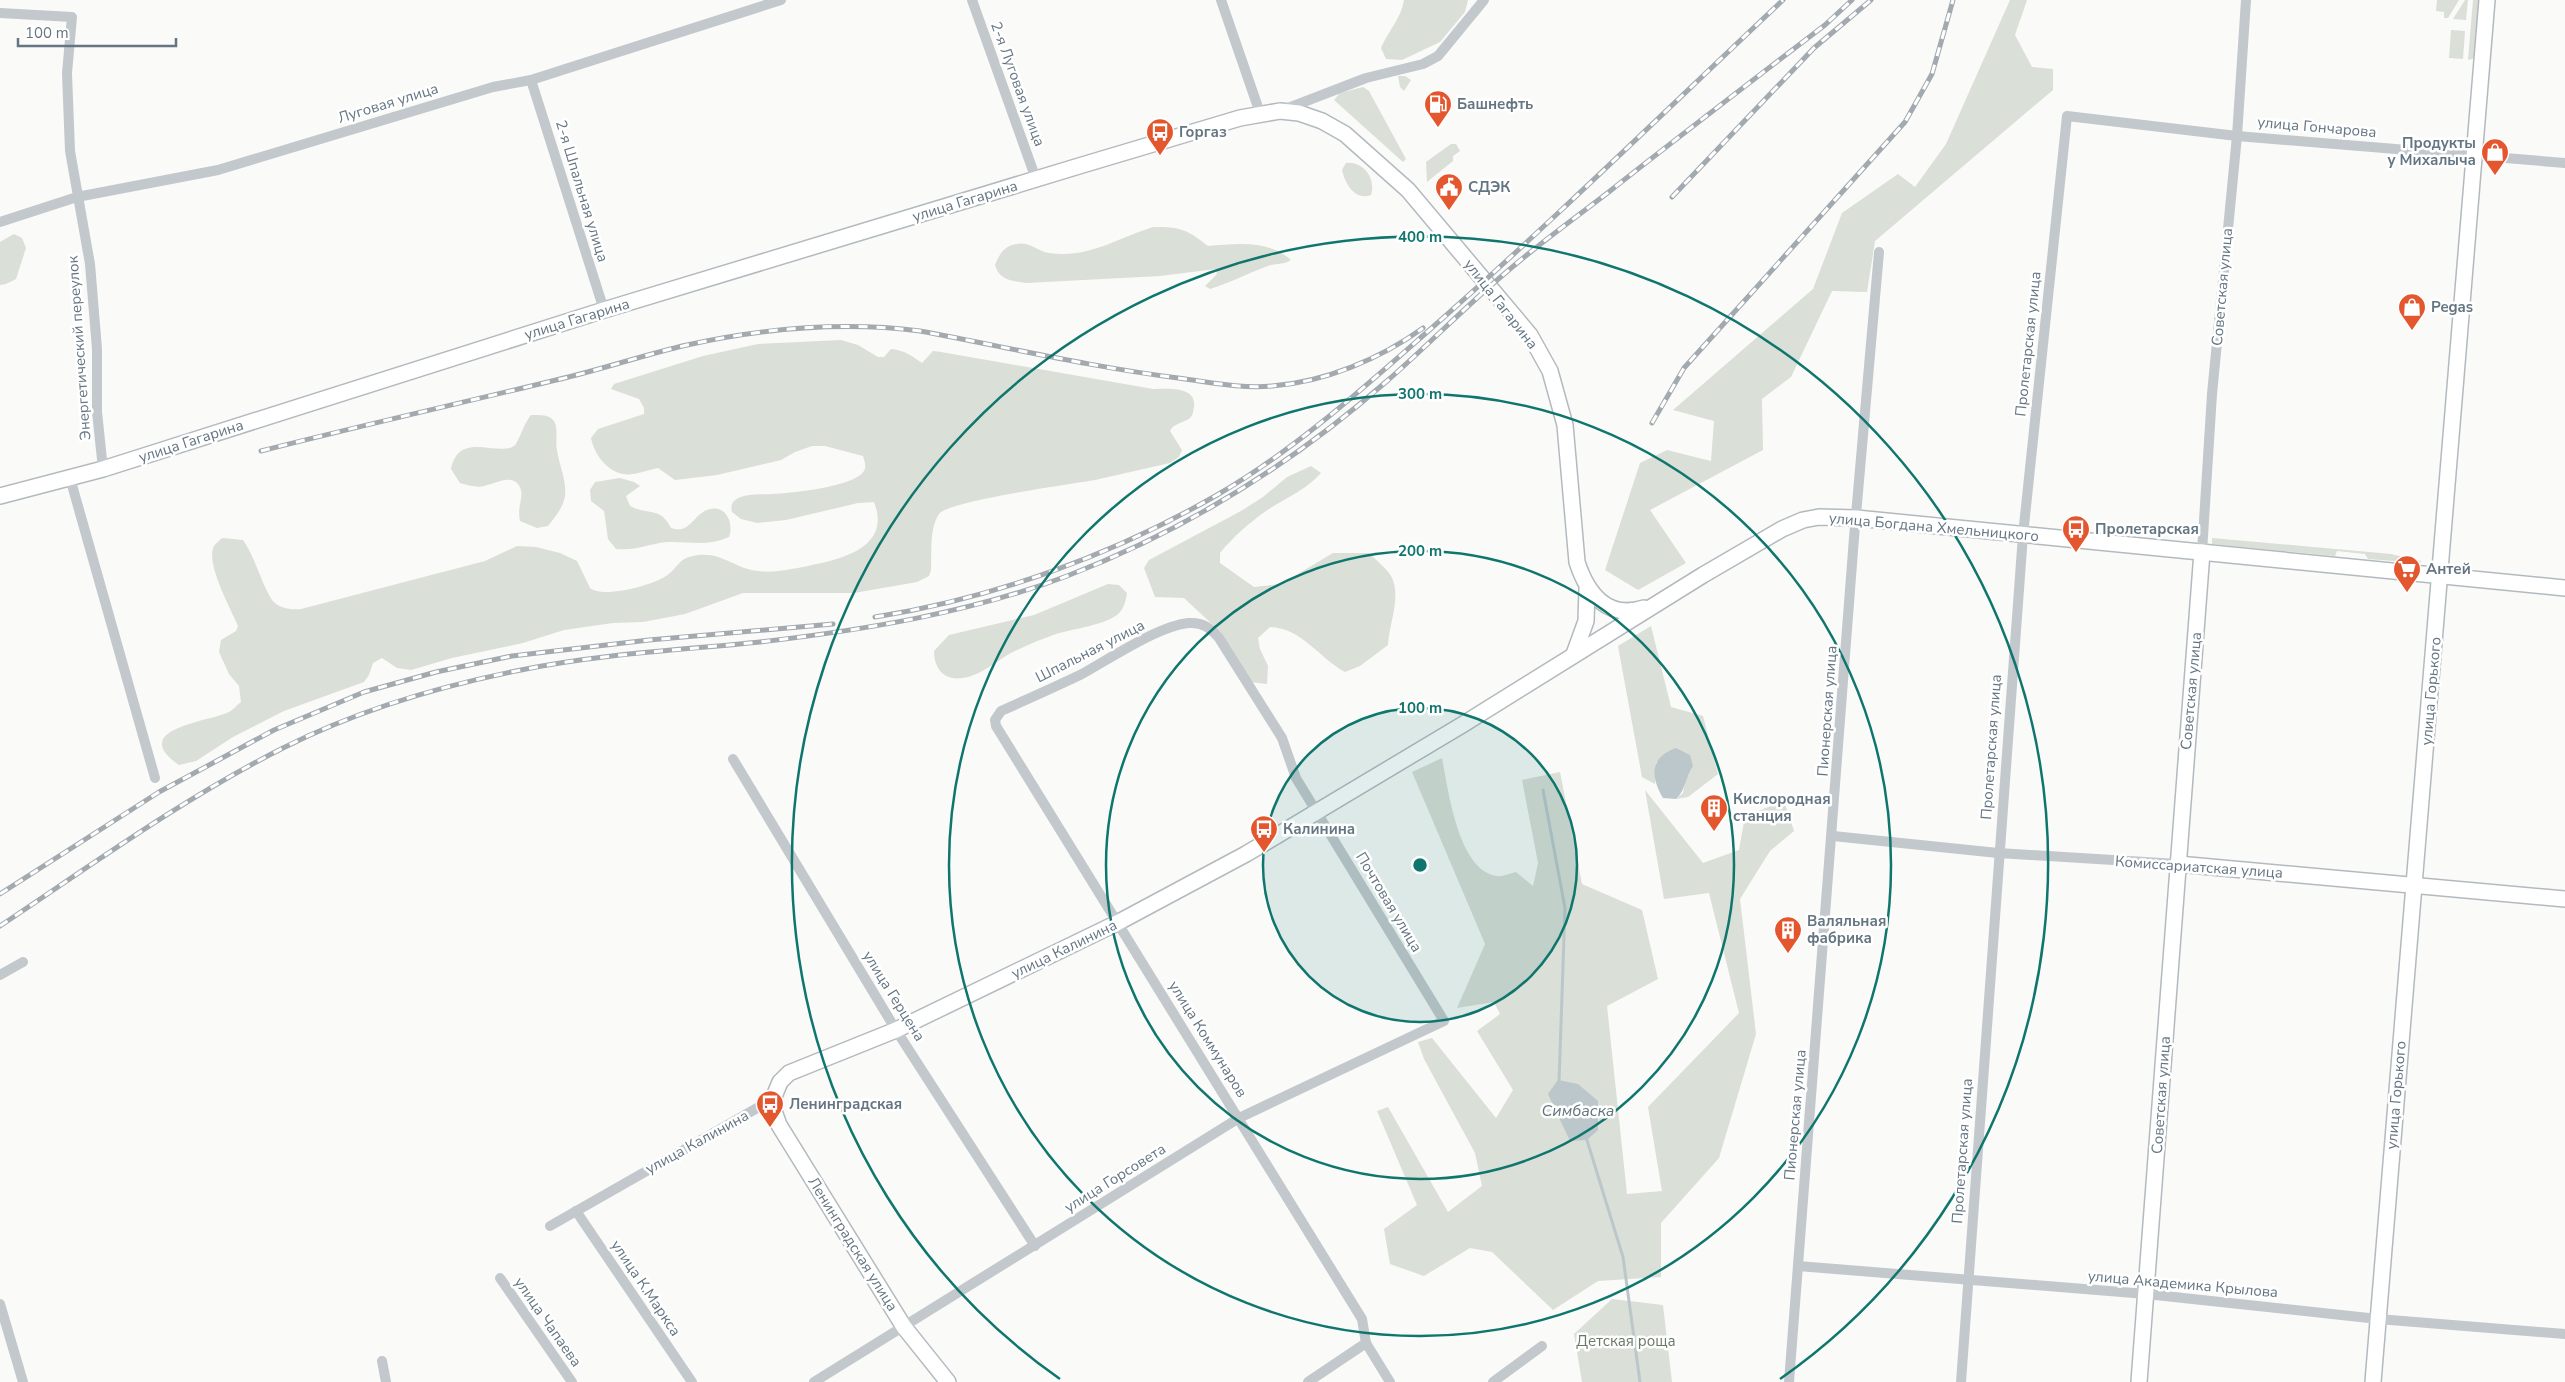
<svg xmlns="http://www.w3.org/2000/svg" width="2565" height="1382" font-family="'Nunito Sans',sans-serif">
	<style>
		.green { fill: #dadfd7 }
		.water { fill: #bbc7cb }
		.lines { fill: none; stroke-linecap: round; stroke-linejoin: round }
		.stream { stroke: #bbc7cb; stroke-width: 3 }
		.secondary-casing { stroke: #b3babf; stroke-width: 18 }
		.street { stroke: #c3c8cc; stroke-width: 10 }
		.secondary { stroke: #fff; stroke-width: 15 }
		.rail-casing { stroke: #a2aab0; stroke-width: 5 }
		.rail { stroke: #fff; stroke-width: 3; stroke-dasharray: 9; stroke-linecap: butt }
		.ring { fill: none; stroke: #0f766e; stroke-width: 2.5 }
		.labels { text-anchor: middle; stroke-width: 5; stroke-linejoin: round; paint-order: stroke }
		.street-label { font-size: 15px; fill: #657683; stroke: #fff }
		.poi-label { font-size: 15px; font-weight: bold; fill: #657683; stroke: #fff; text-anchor: start }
		.park-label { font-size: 15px; fill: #687a64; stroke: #fff }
		.water-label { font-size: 16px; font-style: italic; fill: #60757c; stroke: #fff }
		.centre { fill: #0f766e; stroke: #fff; stroke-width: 2.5 }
		.ring-label { font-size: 15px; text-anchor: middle; font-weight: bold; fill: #0f766e; stroke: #fff; stroke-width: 5; stroke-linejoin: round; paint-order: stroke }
	</style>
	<rect width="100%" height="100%" fill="#fafaf8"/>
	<g class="green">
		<path d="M1404,0H1468L1465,12L1440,42L1402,60L1386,59L1381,48C1388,31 1401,19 1404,0Z"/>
		<path d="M2010,0H2027L2015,35L2032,67L2053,69V90L1875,241L1867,292L1832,291L1791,377L1762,399L1763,450L1650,510L1686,563L1638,590L1605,570L1640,463L1667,450L1711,461L1714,421L1673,410L1813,289L1842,213L1898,174L1915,187L1946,144Z"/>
		<path d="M2437,0H2459L2448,18H2444V12L2436,11Z"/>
		<path d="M2465,0H2468L2466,20L2453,19Z"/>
		<path d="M2473,0H2481L2476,58L2468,60Z"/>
		<path d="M2451,30L2465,31L2463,59L2449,58Z"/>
		<path d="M1398,76H1405L1411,80L1404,91L1400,87Z"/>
		<path d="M1363,87L1369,91L1406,159L1403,162L1334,100L1340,93Z"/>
		<path d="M1451,144H1456L1460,151L1453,156V161L1427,182L1426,162Z"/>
		<path d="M1346,163C1364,161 1376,179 1371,195C1354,201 1345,183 1342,170Z"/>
		<path d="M1153,227C1181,227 1186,229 1208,246C1237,244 1267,239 1291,260C1284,265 1276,263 1268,266C1248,273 1230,283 1210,289L1205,286L1217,274L1216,269L1160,276L1026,283C1012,281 999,280 995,265C999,255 1004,246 1016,244C1029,241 1037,251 1049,253C1087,259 1118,238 1153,227Z"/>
		<path d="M14,234L22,238L26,248L16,279L6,284L0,285V242Z"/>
		<path d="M841,340L858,345L878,357H884L891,349C904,350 912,356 922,363L933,351L941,352L1153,389C1167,389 1197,386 1194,407C1193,412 1193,415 1190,418C1183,423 1174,423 1170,431L1182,450L1179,457L1170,463C1145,469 1120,474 1095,480C1072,484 948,501 939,514C929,529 932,553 931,570L929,576L917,582L854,593H743L685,614L643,622L613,623L564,630L523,643L452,658L411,670L397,668L382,658L373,663L369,675L364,682L284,711L233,737L196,761L179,765C127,729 208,722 229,712C233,710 237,705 241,702L239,686L229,674L219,652L221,640L236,631L238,626C231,609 205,563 214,546C216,543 220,540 222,538L243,540C256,559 261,583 272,600C279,609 292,610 301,609L485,561L517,546L536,547L560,553L577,561L590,588C603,599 653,585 666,576C677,569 679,558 693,556C721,550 734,569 758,571C774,573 792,569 808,566C841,559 892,548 874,502L858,503L786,520L757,523L741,519L732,512C731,508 731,504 734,501C743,493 761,495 772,494C791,493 854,487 864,471C867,466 864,460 863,456L825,446H812L795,452L781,460L717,475L675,480L658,468C648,470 633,476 623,474C606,471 594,453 591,438L598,429L644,414V408L639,399L611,389L614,384L703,356L758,344Z"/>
		<path d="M531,415C538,415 548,414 553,420C559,426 555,442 557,450C559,465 567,481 565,496C563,508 555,517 548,526L537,528L520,521C517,508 523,498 521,490C515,471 495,484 484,486C476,488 468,485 460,483L451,469C459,430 497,457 514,446C518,444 524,423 531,415Z"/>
		<path d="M1311,466L1321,473C1305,491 1285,498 1266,511C1249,523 1233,537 1220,553V563L1254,587L1281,584L1333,553H1369C1376,560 1386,568 1391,576C1402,596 1389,624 1388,645L1360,666L1345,672C1319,658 1302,628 1270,627L1258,638L1260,649L1268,666L1267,684L1250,682L1214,626L1184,598L1155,597L1144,568L1149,560L1241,511L1263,497L1287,477Z"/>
		<path d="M620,478L634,482L640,486L626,496L630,506C649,516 660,506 671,528C691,535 693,513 710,509C727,505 734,525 729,537C706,547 690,541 667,542C648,544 636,551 616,549L608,539L604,511L591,501L590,490L595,482Z"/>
		<path d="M2212,538L2391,554L2421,561L2420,563L2368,559L2365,554L2337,551L2335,556L2212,544Z"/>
		<path d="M1108,584L1119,585L1127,593C1126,600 1124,609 1118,614C1106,625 1072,629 1056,634C1042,639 1027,645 1013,652C997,660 981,676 962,678C943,681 934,667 934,651L949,635L1034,615Z"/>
		<path d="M1651,626L1671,707L1703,716L1718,774L1688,797L1676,799L1683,793L1686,776L1656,762L1655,784L1642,777L1618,646Z"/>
		<path d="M1442,758C1448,788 1458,871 1497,876C1502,877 1510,873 1516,872L1533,886L1538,863L1522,780L1560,772L1582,884L1642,910L1658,979L1607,1006L1627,1194L1662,1191L1648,1107L1739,1013L1709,893L1664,899L1645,790L1703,863L1739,850L1745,816L1784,801L1794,831L1770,851L1740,899L1756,1034L1719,1158L1661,1223V1277L1598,1281L1553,1310L1492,1252L1470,1248L1424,1276L1390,1264L1384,1229L1417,1205L1377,1111L1388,1107L1448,1212L1482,1186L1475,1153L1424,1059L1418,1042L1432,1038L1496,1118L1513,1090L1477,1031L1500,1014L1494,1002L1457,1008L1485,944L1412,772Z"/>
		<path d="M1612,1299L1663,1305L1672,1382H1582L1574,1334Z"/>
	</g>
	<g class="water">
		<path d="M1676,748L1690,755L1693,766C1685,777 1686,790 1676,799L1663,798C1650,776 1650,757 1676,748Z"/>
		<path d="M1558,1080L1578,1084L1598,1101V1130L1587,1140L1570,1141L1548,1094Z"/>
	</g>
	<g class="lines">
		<g class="stream">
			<path d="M1543,790L1565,908L1559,1082"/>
			<path d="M1586,1137L1623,1257L1640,1382"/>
		</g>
		<g class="secondary-casing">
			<g id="secondary">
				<path d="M0,496L103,469L604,310L1079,166L1240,118L1280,111L1299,113L1322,121L1345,134L1408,190L1530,335L1550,371L1565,425L1577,562C1587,593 1607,620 1644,608"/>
				<path d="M1574,654L1586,621L1587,589"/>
				<path d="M2178,864L2565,899"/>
				<path d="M948,1382L904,1327L779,1125L774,1111L773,1099L780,1082L789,1073L896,1030L1117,923L1246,854L1462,725L1703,575L1782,529L1803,520L1819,517L1856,518L2565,588"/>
				<path d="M2139,1382L2202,552"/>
				<path d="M2373,1382L2487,0"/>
			</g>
		</g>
		<g class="street">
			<path d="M972,0L1036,179"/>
			<path d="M1221,0L1260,113"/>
			<path d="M0,13L72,17L67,73L70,151L90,264L97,349V412L103,469"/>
			<path d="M531,80L604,310"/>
			<path d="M1283,110L1366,78L1423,64L1438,56L1484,0"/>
			<path d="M0,222L77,197L218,170L493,87L531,80L781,0"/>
			<path d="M70,478L155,778"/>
			<path d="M2202,552L2212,394L2237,136L2246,0"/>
			<path d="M733,759L896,1030L1035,1246"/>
			<path d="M1833,836L1998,853L2178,864"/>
			<path d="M0,975L23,962"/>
			<path d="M576,1211L692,1382"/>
			<path d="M550,1226L773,1099"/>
			<path d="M1798,1266L2146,1294L2378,1319L2565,1334"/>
			<path d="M500,1278L572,1382"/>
			<path d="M0,1304L23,1382"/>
			<path d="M382,1361L386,1382"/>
			<path d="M814,1382L1239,1118L1444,1021L1296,778L1282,738L1219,638C1210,628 1203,622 1189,623C1160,625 1109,659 1082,674C1055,687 1028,699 1001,711L995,720L996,726L1362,1319L1366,1343L1390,1382"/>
			<path d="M1308,1382L1366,1343"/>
			<path d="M1493,1382L1542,1346"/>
			<path d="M1789,1382L1854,538L1879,252"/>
			<path d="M1961,1382L2023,535L2067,116L2237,136L2565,163"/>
		</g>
		<use href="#secondary" class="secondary"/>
		<g class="rail-casing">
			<g id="rail">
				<path d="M1672,197L1814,48L1871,0"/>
				<path d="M1652,423L1684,368L1905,122L1932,74L1953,0"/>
				<path d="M261,451C359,426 457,404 556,380C600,370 643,355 687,345C765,328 841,321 920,331C1006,347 1091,367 1178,378C1209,382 1241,389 1272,386C1325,382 1380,359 1423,328"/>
				<path d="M875,617C994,598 1113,555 1217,495C1293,451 1360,391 1426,333C1548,226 1664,112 1783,0"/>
				<path d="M0,894L159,792L274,730L364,692L436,672L512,656L649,640L833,624"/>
				<path d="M0,926C93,864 184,798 283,748C358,710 440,686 521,670C600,654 681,650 760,642C864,630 969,613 1067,576C1184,531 1292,464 1387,381C1426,347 1463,309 1503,275C1537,245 1574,219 1610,191C1681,135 1753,80 1825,25L1852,0"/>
			</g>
		</g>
		<use href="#rail" class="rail"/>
	</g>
	<circle cx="1420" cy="865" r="157" fill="#0f766e" fill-opacity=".12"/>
	<g class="ring">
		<circle cx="1420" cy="865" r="157"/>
		<circle cx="1420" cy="865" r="314"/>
		<circle cx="1420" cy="865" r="471"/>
		<path d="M1060 1379A628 628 0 1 1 1780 1379"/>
	</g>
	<defs>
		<g id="fuel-pin" transform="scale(1.4375)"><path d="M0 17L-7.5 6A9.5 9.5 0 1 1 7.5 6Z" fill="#e4572e" stroke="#fff"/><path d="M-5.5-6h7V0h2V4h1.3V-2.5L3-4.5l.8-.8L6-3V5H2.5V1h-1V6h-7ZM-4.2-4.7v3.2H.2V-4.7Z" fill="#fff"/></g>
		<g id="bus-pin" transform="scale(1.4375)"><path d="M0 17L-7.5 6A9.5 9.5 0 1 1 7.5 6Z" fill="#e4572e" stroke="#fff"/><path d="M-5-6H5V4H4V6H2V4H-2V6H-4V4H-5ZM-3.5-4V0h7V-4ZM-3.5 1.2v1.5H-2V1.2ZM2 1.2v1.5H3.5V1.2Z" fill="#fff"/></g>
		<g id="shop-pin" transform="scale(1.4375)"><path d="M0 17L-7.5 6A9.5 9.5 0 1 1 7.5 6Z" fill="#e4572e" stroke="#fff"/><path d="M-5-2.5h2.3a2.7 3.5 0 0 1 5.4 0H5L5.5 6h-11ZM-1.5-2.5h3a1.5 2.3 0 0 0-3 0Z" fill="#fff"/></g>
		<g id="civic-pin" transform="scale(1.4375)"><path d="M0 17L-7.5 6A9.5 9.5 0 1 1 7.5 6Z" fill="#e4572e" stroke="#fff"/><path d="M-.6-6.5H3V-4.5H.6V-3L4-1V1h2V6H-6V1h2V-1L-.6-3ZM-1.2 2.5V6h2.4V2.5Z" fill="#fff"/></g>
		<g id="supermarket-pin" transform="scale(1.4375)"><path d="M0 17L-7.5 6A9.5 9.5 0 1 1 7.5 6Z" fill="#e4572e" stroke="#fff"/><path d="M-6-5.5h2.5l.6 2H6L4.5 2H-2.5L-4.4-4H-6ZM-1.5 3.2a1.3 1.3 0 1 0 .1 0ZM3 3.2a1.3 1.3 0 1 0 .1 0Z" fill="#fff"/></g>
		<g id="building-pin" transform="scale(1.4375)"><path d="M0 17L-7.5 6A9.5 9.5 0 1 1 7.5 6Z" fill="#e4572e" stroke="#fff"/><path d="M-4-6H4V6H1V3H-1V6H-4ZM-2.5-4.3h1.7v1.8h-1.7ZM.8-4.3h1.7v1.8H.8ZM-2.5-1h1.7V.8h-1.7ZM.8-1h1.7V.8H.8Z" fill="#fff"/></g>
	</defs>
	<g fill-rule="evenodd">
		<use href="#fuel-pin" x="1438" y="104"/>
		<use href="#bus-pin" x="1160" y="132"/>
		<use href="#shop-pin" x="2495" y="152"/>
		<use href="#civic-pin" x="1449" y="187"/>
		<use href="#shop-pin" x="2412" y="307"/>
		<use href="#bus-pin" x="2076" y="529"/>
		<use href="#supermarket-pin" x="2407" y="569"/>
		<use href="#building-pin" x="1714" y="808"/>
		<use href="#bus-pin" x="1264" y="829"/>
		<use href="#building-pin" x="1788" y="930"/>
		<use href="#bus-pin" x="770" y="1104"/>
	</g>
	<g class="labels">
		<g class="street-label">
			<text transform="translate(1018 84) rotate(70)" y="5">2-я Луговая улица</text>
			<text transform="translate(388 103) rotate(-17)" y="5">Луговая улица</text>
			<text transform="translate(2317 127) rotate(5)" y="5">улица Гончарова</text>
			<text transform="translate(582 191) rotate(73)" y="5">2-я Шпальная улица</text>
			<text transform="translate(965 201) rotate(-17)" y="5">улица Гагарина</text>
			<text transform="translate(2222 287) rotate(-85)" y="5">Советская улица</text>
			<text transform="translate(1501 304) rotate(52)" y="5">улица Гагарина</text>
			<text transform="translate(577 319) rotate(-17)" y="5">улица Гагарина</text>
			<text transform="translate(2028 344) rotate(-84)" y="5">Пролетарская улица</text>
			<text transform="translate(79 348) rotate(-94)" y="5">Энергетический переулок</text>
			<text transform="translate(191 441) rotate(-18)" y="5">улица Гагарина</text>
			<text transform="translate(1934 527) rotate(5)" y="5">улица Богдана Хмельницкого</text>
			<text transform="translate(1090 651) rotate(-27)" y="5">Шпальная улица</text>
			<text transform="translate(2191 691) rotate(-85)" y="5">Советская улица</text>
			<text transform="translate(2431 691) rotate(-85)" y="5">улица Горького</text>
			<text transform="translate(1827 711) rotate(-86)" y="5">Пионерская улица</text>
			<text transform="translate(1991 747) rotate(-86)" y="5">Пролетарская улица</text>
			<text transform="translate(2199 867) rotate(4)" y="5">Комиссариатская улица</text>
			<text transform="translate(1389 902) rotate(59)" y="5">Почтовая улица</text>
			<text transform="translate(1064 949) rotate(-26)" y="5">улица Калинина</text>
			<text transform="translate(894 996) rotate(58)" y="5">улица Герцена</text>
			<text transform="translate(1208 1039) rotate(58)" y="5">улица Коммунаров</text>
			<text transform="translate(2161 1095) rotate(-86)" y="5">Советская улица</text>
			<text transform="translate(2396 1095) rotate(-85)" y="5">улица Горького</text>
			<text transform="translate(1795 1115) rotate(-85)" y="5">Пионерская улица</text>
			<text transform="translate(697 1142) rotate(-29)" y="5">улица Калинина</text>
			<text transform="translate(1962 1151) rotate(-86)" y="5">Пролетарская улица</text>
			<text transform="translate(1115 1178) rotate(-32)" y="5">улица Горсовета</text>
			<text transform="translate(853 1244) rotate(58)" y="5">Ленинградская улица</text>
			<text transform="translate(2183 1284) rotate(5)" y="5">улица Академика Крылова</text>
			<text transform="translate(646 1288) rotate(56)" y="5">улица К.Маркса</text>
			<text transform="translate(548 1322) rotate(55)" y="5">улица Чапаева</text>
		</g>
		<g class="poi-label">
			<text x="1457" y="109">Башнефть</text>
			<text x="1179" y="137">Горгаз</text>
			<text x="2476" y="148" text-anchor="end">Продукты<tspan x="2476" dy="17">у Михалыча</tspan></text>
			<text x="1468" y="192">СДЭК</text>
			<text x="2431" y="312">Pegas</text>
			<text x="2095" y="534">Пролетарская</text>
			<text x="2426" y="574">Антей</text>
			<text x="1733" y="804">Кислородная<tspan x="1733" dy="17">станция</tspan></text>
			<text x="1283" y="834">Калинина</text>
			<text x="1807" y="926">Валяльная<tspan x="1807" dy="17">фабрика</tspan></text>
			<text x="789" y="1109">Ленинградская</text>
		</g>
		<g class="park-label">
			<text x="1626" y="1346">Детская роща</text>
		</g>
		<g class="water-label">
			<text x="1578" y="1116">Симбаска</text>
		</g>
	</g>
	<circle cx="1420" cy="865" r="8" class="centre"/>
	<g class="ring-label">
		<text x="1420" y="242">400 m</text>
		<text x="1420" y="399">300 m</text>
		<text x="1420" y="556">200 m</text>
		<text x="1420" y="713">100 m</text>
	</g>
	<path d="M18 38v8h158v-8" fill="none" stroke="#657683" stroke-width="2.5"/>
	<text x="25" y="38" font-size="15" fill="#657683" stroke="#ffffff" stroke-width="4" paint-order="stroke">100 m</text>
</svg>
